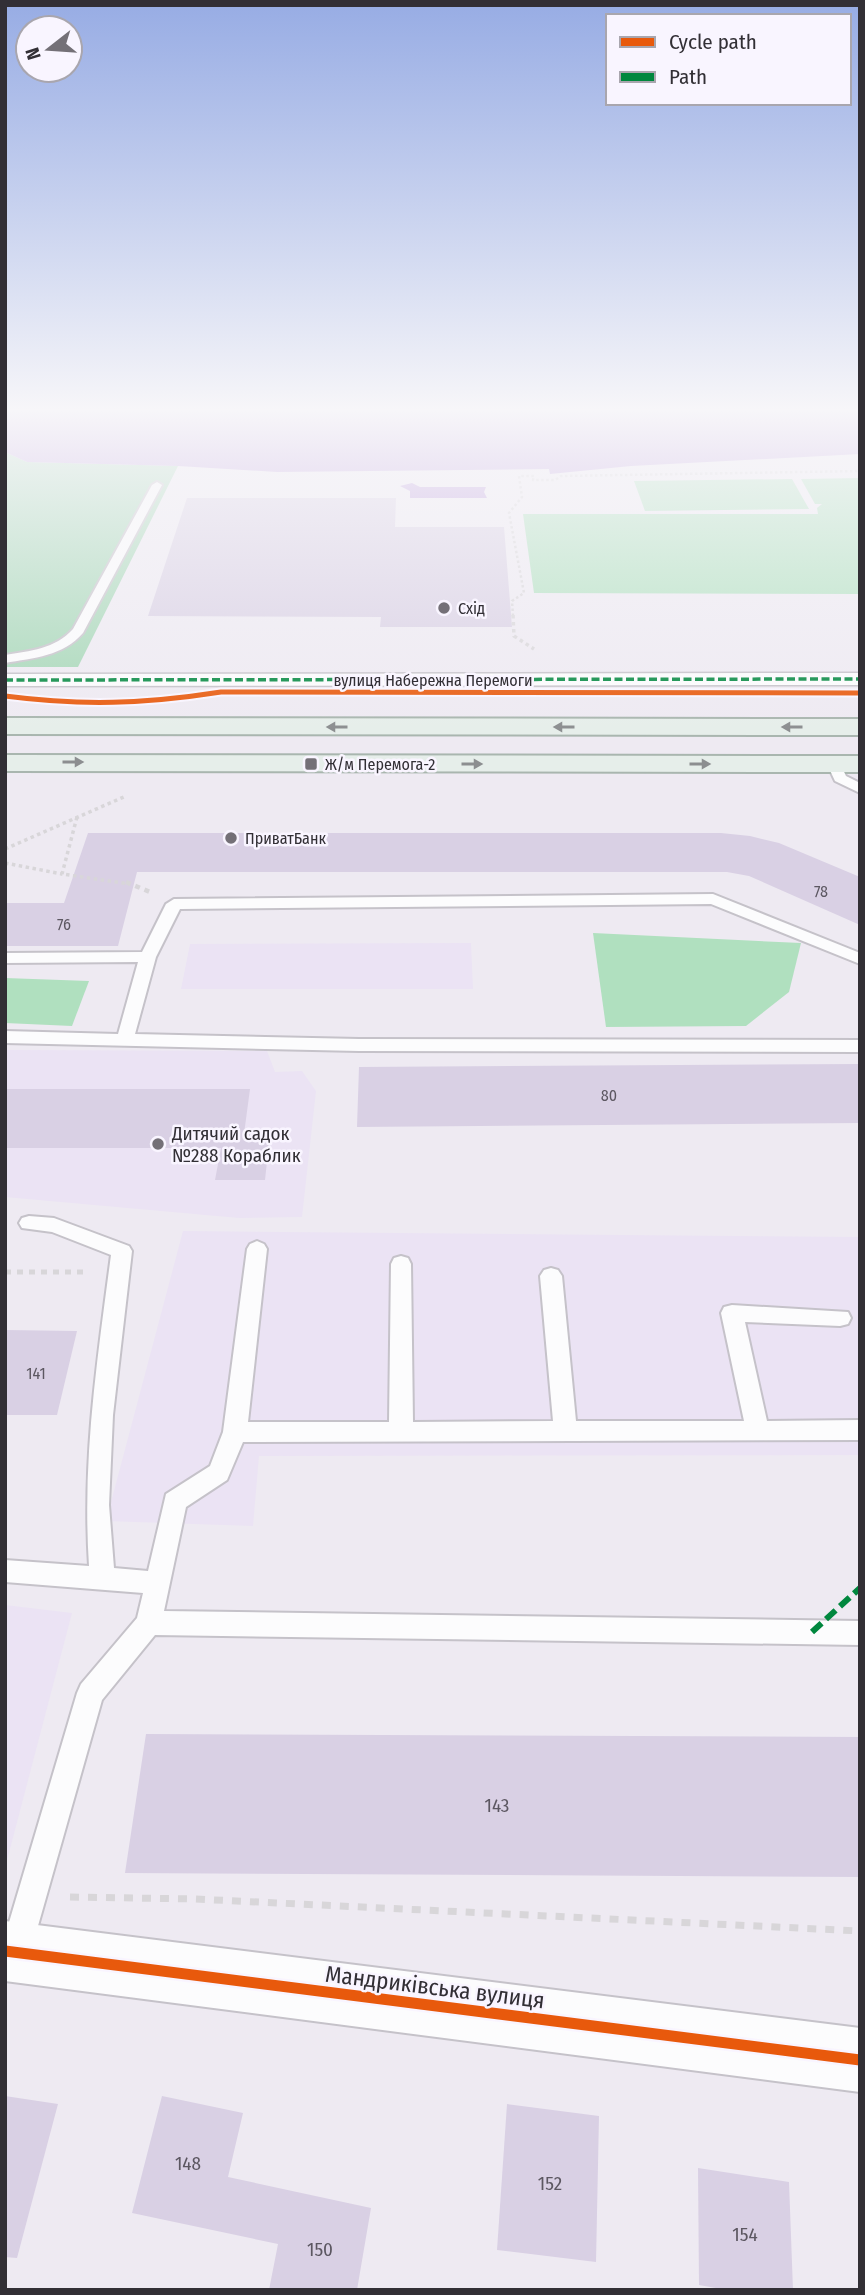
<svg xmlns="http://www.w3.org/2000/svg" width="865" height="2295" font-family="'Fira Sans Condensed',sans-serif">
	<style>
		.built { fill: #ebe3f4 }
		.green { fill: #b0e0bf }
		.forest { fill: #a6d7b7 }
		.water { fill: #be9fdd }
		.building { fill: #d9d0e4 }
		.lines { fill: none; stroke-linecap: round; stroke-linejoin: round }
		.service-casing { stroke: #c5c2c9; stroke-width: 4 }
		.pedestrian-casing { stroke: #c5c2c9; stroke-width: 3 }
		.minor-casing { stroke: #c5c2c9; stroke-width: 4 }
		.primary-casing { stroke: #a9b6af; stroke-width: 4 }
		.path-far4 { stroke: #d8d6d9; stroke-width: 2.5; stroke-dasharray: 2.5 2.5; stroke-linecap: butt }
		.path-far3 { stroke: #d8d6d9; stroke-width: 3.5; stroke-dasharray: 3.5 3.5; stroke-linecap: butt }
		.path-far2 { stroke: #d8d6d9; stroke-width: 4.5; stroke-dasharray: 5 5; stroke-linecap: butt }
		.path-far1 { stroke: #d8d6d9; stroke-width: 5; stroke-dasharray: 6 6; stroke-linecap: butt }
		.path { stroke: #d8d6d9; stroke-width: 7; stroke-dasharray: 9 9; stroke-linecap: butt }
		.service { fill: #fcfcfd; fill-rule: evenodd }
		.pedestrian { fill: #fcfcfd; fill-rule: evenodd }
		.minor { fill: #fcfcfd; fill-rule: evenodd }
		.primary { fill: #e6eeea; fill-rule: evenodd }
		.quiet-far1 { stroke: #00873e; stroke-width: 3.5; stroke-dasharray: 8 3.5; stroke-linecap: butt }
		.quiet { stroke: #00873e; stroke-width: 6; stroke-dasharray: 13 6; stroke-linecap: butt }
		.cycleway-far1-casing { stroke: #f9f5ff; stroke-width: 9 }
		.cycleway-casing { stroke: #f9f5ff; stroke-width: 16 }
		.cycleway-far1 { stroke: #e8590c; stroke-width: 5 }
		.cycleway { stroke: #e8590c; stroke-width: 11 }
		.oneway { fill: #8c8e90 }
		.poi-dot { fill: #747077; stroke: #f9f5ff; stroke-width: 2.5 }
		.labels { text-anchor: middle; stroke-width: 5; stroke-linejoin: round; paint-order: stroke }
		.far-poi-label { font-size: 16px; fill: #322f35; stroke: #f9f5ff; text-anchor: start }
		.far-street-label { font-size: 16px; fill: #322f35; stroke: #f9f5ff }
		.number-label { font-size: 16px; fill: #5c5761 }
		.poi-label { font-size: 19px; fill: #322f35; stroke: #f9f5ff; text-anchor: start }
		.near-number-label { font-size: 19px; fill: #5c5761 }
		.near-street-label { font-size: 23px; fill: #322f35; stroke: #f9f5ff }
	</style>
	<rect width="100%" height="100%" fill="#eeeaf2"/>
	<g class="built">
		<path d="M471,943L473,989H181L190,944Z"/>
		<path d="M5,1050L267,1051L275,1072L302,1071L316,1091L302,1217L239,1218L5,1197Z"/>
		<path d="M183,1231L860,1237V1455L259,1456L253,1526L106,1521Z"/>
		<path d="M5,1605L72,1613L5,1868Z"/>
	</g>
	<g class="green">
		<path d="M860,478V594L534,593L523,514H818L817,508L822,504H815L801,479Z"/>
		<path d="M792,479L809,509L645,511L634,481Z"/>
		<path d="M593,933L801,943L789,992L746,1026L606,1027Z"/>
		<path d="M5,978L89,981L72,1026L5,1023Z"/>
	</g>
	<path class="forest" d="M5,452L27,462L178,466L78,667H5Z"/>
	<g class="water">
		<path d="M5,411H860V454L631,466L550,474L549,469L277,472L178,466L27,462L5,452Z"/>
		<path d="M412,483L420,487H486L484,492L487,498H410V491L400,486Z"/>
	</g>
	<g class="building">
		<path d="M187,498H396L395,527H504L512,627H380L381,617L148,616Z"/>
		<path d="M88,833H721L750,836L779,843L860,877V925L749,876L727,872H137L118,946H5V903H64Z"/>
		<path d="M860,1064V1123L357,1127L359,1067Z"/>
		<path d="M5,1089H250L244,1134H270L265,1180H215L221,1148H5Z"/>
		<path d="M5,1330L77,1331L57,1415H5Z"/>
		<path d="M146,1734L860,1737V1877L125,1873Z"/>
		<path d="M5,2096L58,2104L17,2258L5,2257Z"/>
		<path d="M162,2096L243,2113L228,2177L371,2208L357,2290H269L278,2244L132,2213Z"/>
		<path d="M507,2104L599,2116L596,2262L497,2250Z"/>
		<path d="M698,2168L789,2182L793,2290H727L699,2285Z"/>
	</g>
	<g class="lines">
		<g class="service-casing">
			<g id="service">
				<path d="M157,482L162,485L83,633C63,656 34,658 5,663V655C30,651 55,649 73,629L152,485Z"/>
				<path d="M834,760L839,761L846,776L860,783V793L835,781L827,764Z"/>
				<path d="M713,894L860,953V964L711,904L180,909L156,957L135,1034L359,1039L860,1040V1052L359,1051L5,1043V1031L118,1034L138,962L5,963V953L142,952L166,904L174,899Z"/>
				<path d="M29,1216L54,1218L129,1246L132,1251L113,1415L109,1505L114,1568L148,1571L166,1494L210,1466L223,1432L247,1249L250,1244L257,1241L264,1244L267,1249L248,1422H389L391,1264L394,1258L401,1256L408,1258L411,1264L413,1422L553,1421L540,1276L544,1270L551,1268L558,1270L562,1276L576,1421H744L721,1313L724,1307L732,1305L848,1312L851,1318L848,1324L840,1326L745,1322L767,1421L860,1420V1440L243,1442L227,1480L186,1507L164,1611L860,1621V1645L155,1635L102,1700L32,1947L28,1958L17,1962L6,1958L5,1936L77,1693L81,1684L137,1618L143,1593L5,1582V1560L89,1566C82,1459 97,1361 111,1255L52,1232L22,1228L19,1223L22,1218Z"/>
			</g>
		</g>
		<g class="pedestrian-casing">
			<path id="pedestrian" d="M860,673V685L5,686V674Z"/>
		</g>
		<g class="minor-casing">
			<path id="minor" d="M5,1921L860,2028V2092L5,1981Z"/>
		</g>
		<g class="primary-casing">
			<g id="primary">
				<path d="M5,718L860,719V735L5,734Z"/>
				<path d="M5,755L860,756V772L5,771Z"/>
			</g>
		</g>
		<path class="path-far4" d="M513,616L512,601L524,593L509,513L522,497L519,476H534L533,480H555L561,476L860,471"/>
		<g class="path-far3">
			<path d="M513,615L514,636L534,649"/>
			<path d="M77,817L62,874L130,884"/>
			<path d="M5,849L126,796"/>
			<path d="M5,863L62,874"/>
		</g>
		<path class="path-far2" d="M126,882L150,892"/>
		<path class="path-far1" d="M5,1272H87"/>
		<path class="path" d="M70,1897L195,1899L860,1931"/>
		<use href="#service" class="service"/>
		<use href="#pedestrian" class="pedestrian"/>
		<use href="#minor" class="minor"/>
		<use href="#primary" class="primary"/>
		<path class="quiet-far1" d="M5,680L860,679"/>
		<path class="quiet" d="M812,1632L860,1588"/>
		<g class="cycleway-far1-casing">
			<path id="cycleway-far1" d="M5,696C82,706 144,704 221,692L860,693"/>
		</g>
		<g class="cycleway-casing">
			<path id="cycleway" d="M5,1951L860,2060"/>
		</g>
		<use href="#cycleway-far1" class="cycleway-far1"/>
		<use href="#cycleway" class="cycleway"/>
	</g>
	<defs><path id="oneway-solid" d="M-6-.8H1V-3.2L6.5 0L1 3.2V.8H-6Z" transform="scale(1.75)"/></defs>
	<g class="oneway">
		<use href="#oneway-solid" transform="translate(337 727) rotate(-180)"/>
		<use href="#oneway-solid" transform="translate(564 727) rotate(-180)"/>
		<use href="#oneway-solid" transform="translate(792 727) rotate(-180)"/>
		<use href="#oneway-solid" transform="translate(73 762)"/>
		<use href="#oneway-solid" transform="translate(472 764)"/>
		<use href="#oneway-solid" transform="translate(700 764)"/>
	</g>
	<linearGradient id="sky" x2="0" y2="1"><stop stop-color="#97ace4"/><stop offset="0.56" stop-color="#f7f6f9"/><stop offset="1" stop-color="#f7f6f9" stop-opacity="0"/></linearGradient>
	<rect width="865" height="732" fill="url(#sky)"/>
	<g class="poi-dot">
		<circle cx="444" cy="608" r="7"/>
		<rect x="304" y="757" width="14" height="14" rx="3.5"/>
		<circle cx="231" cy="838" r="7"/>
		<circle cx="158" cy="1144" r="7"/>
	</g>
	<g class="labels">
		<g class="far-poi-label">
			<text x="458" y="614">Схід</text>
			<text x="325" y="770">Ж/м Перемога-2</text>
			<text x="245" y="844">ПриватБанк</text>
		</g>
		<g class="far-street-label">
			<text x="433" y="686">вулиця Набережна Перемоги</text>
		</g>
		<g class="number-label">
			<text x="821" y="897">78</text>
			<text x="64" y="930">76</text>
			<text x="609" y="1101">80</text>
			<text x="36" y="1379">141</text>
		</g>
		<g class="poi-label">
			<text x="172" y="1140">Дитячий садок<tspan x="172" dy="22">№288 Кораблик</tspan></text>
		</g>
		<g class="near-number-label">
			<text x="497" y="1812">143</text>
			<text x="188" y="2170">148</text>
			<text x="550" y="2190">152</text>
			<text x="745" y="2241">154</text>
			<text x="320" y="2256">150</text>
		</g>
		<g class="near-street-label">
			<text transform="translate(435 1987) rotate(7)" y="8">Мандриківська вулиця</text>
		</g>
	</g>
	<rect width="865" height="2295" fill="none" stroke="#322f35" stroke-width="14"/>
	<rect x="606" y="14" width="245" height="91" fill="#f9f5ff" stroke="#a9a6ae" stroke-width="2"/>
	<rect x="620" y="37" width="35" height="10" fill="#e8590c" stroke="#a9a6ae" stroke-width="2"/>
	<text x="669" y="49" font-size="21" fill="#322f35">Cycle path</text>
	<rect x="620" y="72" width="35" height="10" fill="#00873e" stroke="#a9a6ae" stroke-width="2"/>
	<text x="669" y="84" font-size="21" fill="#322f35">Path</text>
	<g transform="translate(49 49) rotate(253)"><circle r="33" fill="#f9f5ff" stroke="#a9a6ae" stroke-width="2"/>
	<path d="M0-5L12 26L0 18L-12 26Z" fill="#747077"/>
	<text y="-10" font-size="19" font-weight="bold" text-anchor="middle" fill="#322f35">N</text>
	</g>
</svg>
